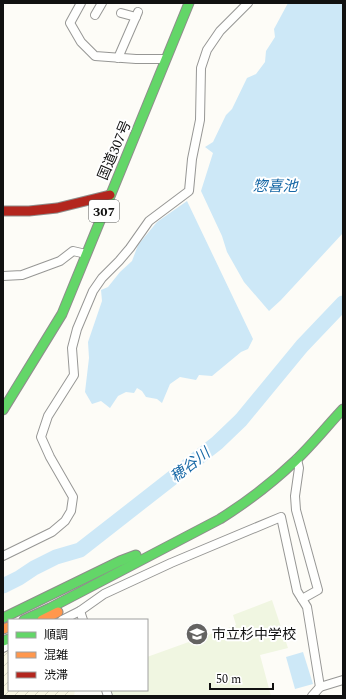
<svg xmlns="http://www.w3.org/2000/svg" width="346" height="699" font-family="Spectral,'Noto Sans JP',serif">
	<style>
		.farmland { fill: url(#farmland-furrows) }
		.pitch { fill: #f0f6e1 }
		.water { fill: #cde8f7 }
		.lines { fill: none; stroke-linecap: round; stroke-linejoin: round }
		.river { stroke: #cde8f7; stroke-width: 15 }
		.street-casing { stroke: #979795; stroke-width: 10 }
		.fast-casing { stroke: #8e8d8b; stroke-width: 11 }
		.slow-casing { stroke: #8e8d8b; stroke-width: 11 }
		.jam-casing { stroke: #8e8d8b; stroke-width: 11 }
		.street { stroke: #fffffe; stroke-width: 8 }
		.fast { stroke: #63d668; stroke-width: 9 }
		.slow { stroke: #ff974d; stroke-width: 9 }
		.jam { stroke: #b3261e; stroke-width: 9 }
		.labels { text-anchor: middle; stroke-width: 4; stroke-linejoin: round; paint-order: stroke }
		.shield { fill: #fff; stroke: #585858; stroke-width: 1 }
		.shield-label { font-size: 13px; font-weight: bold; fill: #111 }
		.street-label { font-size: 14px; fill: #111; stroke: #fff }
		.poi-label { font-size: 14px; fill: #111; stroke: #fff; text-anchor: start }
		.water-label { font-size: 15px; font-style: italic; fill: #1768a6; stroke: #fff }
	</style>
	<defs>
		<pattern id="farmland-furrows" width="10" height="10" patternUnits="userSpaceOnUse"><rect width="10" height="10" fill="#f9f7e4"/><path d="M-1 1l2-2M0 10L10 0M9 11l2-2" fill="none" stroke="#d4d3c3"/></pattern>
	</defs>
	<rect width="100%" height="100%" fill="#fdfcf7"/>
	<path class="farmland" d="M9,648V690H75L74,696H78H3V651Z"/>
	<path class="pitch" d="M272,600L288,648L260,655L271,696H112L110,690H147V657L236,625L233,615Z"/>
	<g class="water">
		<path d="M288,3H343V233L281,300L269,311L244,282L227,252L222,236L201,191L213,153L205,147L213,142L226,115L232,109L247,78L256,74L265,62L266,51L275,37L274,29Z"/>
		<path d="M187,201L253,339L248,349L241,352L212,376L199,375L196,380L180,377L170,384L162,403L157,399L146,397L142,391L137,388L134,393L126,392L118,396L110,408L101,401L92,404L85,392L89,358L88,342L102,301L101,290L108,287L120,272L132,261L138,245L157,222Z"/>
		<path d="M303,652L313,684L295,689L286,657Z"/>
	</g>
	<g class="lines">
		<path class="river" d="M3,586L19,578L34,568L56,557L80,550L217,443L241,420L302,346L343,303"/>
		<g class="street-casing">
			<g id="street">
				<path d="M81,3L70,23L81,42L95,56L136,59H166"/>
				<path d="M121,13L136,17"/>
				<path d="M95,15L102,3"/>
				<path d="M118,58L138,12"/>
				<path d="M3,276L22,275L60,261L73,251L86,254"/>
				<path d="M297,459L299,468L295,496L296,510L318,590L302,599"/>
				<path d="M3,556L52,532L65,521L71,511L73,497L50,457L41,437L48,416L74,375L72,348L77,329L93,291L102,278L119,261L130,248L149,221L189,191L192,159L200,120L201,68L207,50L220,31L248,3"/>
				<path d="M80,611L83,620"/>
				<path d="M62,620L80,611L104,594L171,563L281,517L297,591L307,607L320,687"/>
				<path d="M3,648L9,645"/>
				<path d="M106,690L108,696"/>
				<path d="M312,696L320,687L343,680"/>
			</g>
		</g>
		<g class="fast-casing">
			<g id="fast">
				<path d="M3,410L62,314L189,3"/>
				<path d="M3,618L120,561L136,555"/>
				<path d="M24,620L50,608L220,519C247,502 272,483 295,461C312,445 327,426 343,409"/>
				<path d="M3,641L9,639"/>
			</g>
		</g>
		<g class="slow-casing">
			<g id="slow">
				<path d="M42,620L58,612"/>
				<path d="M3,629L9,627"/>
			</g>
		</g>
		<g class="jam-casing">
			<path id="jam" d="M3,211H29L57,208L110,195"/>
		</g>
		<use href="#street" class="street"/>
		<use href="#fast" class="fast"/>
		<use href="#slow" class="slow"/>
		<use href="#jam" class="jam"/>
	</g>
	<defs>
		<g id="school-disc" transform="scale(1.15)"><circle r="9.5" fill="#646362" stroke="#fff"/><path d="M0-5L7-2L0 1L-7-2ZM-4 1L0 2.5L4 1V4Q0 6-4 4Z" fill="#fff"/></g>
	</defs>
	<g fill-rule="evenodd">
		<use href="#school-disc" x="197" y="634"/>
	</g>
	<g class="labels">
		<rect class="shield" x="89" y="200" width="30" height="22" rx="3"/>
		<g class="shield-label">
			<text x="104" y="216">307</text>
		</g>
		<g class="street-label">
			<text transform="translate(114 150) rotate(-67)" y="5">国道307号</text>
		</g>
		<g class="poi-label">
			<text x="212" y="639">市立杉中学校</text>
		</g>
		<g class="water-label">
			<text x="275" y="191">惣喜池</text>
			<text transform="translate(190 465) rotate(-38)" y="5">穂谷川</text>
		</g>
	</g>
	<rect width="346" height="699" fill="none" stroke="#111111" stroke-width="8"/>
	<rect x="8" y="619" width="140" height="72" fill="#ffffff" stroke="#a0a0a0"/>
	<rect x="16" y="632" width="20" height="6" fill="#63d668" stroke="#a0a0a0"/>
	<text x="44" y="639" font-size="12" fill="#111111">順調</text>
	<rect x="16" y="652" width="20" height="6" fill="#ff974d" stroke="#a0a0a0"/>
	<text x="44" y="659" font-size="12" fill="#111111">混雑</text>
	<rect x="16" y="672" width="20" height="6" fill="#b3261e" stroke="#a0a0a0"/>
	<text x="44" y="679" font-size="12" fill="#111111">渋滞</text>
	<path d="M210 683v6h63v-6" fill="none" stroke="#111111" stroke-width="2"/>
	<text x="216" y="683" font-size="12" fill="#111111" stroke="#ffffff" stroke-width="3" paint-order="stroke">50 m</text>
</svg>
